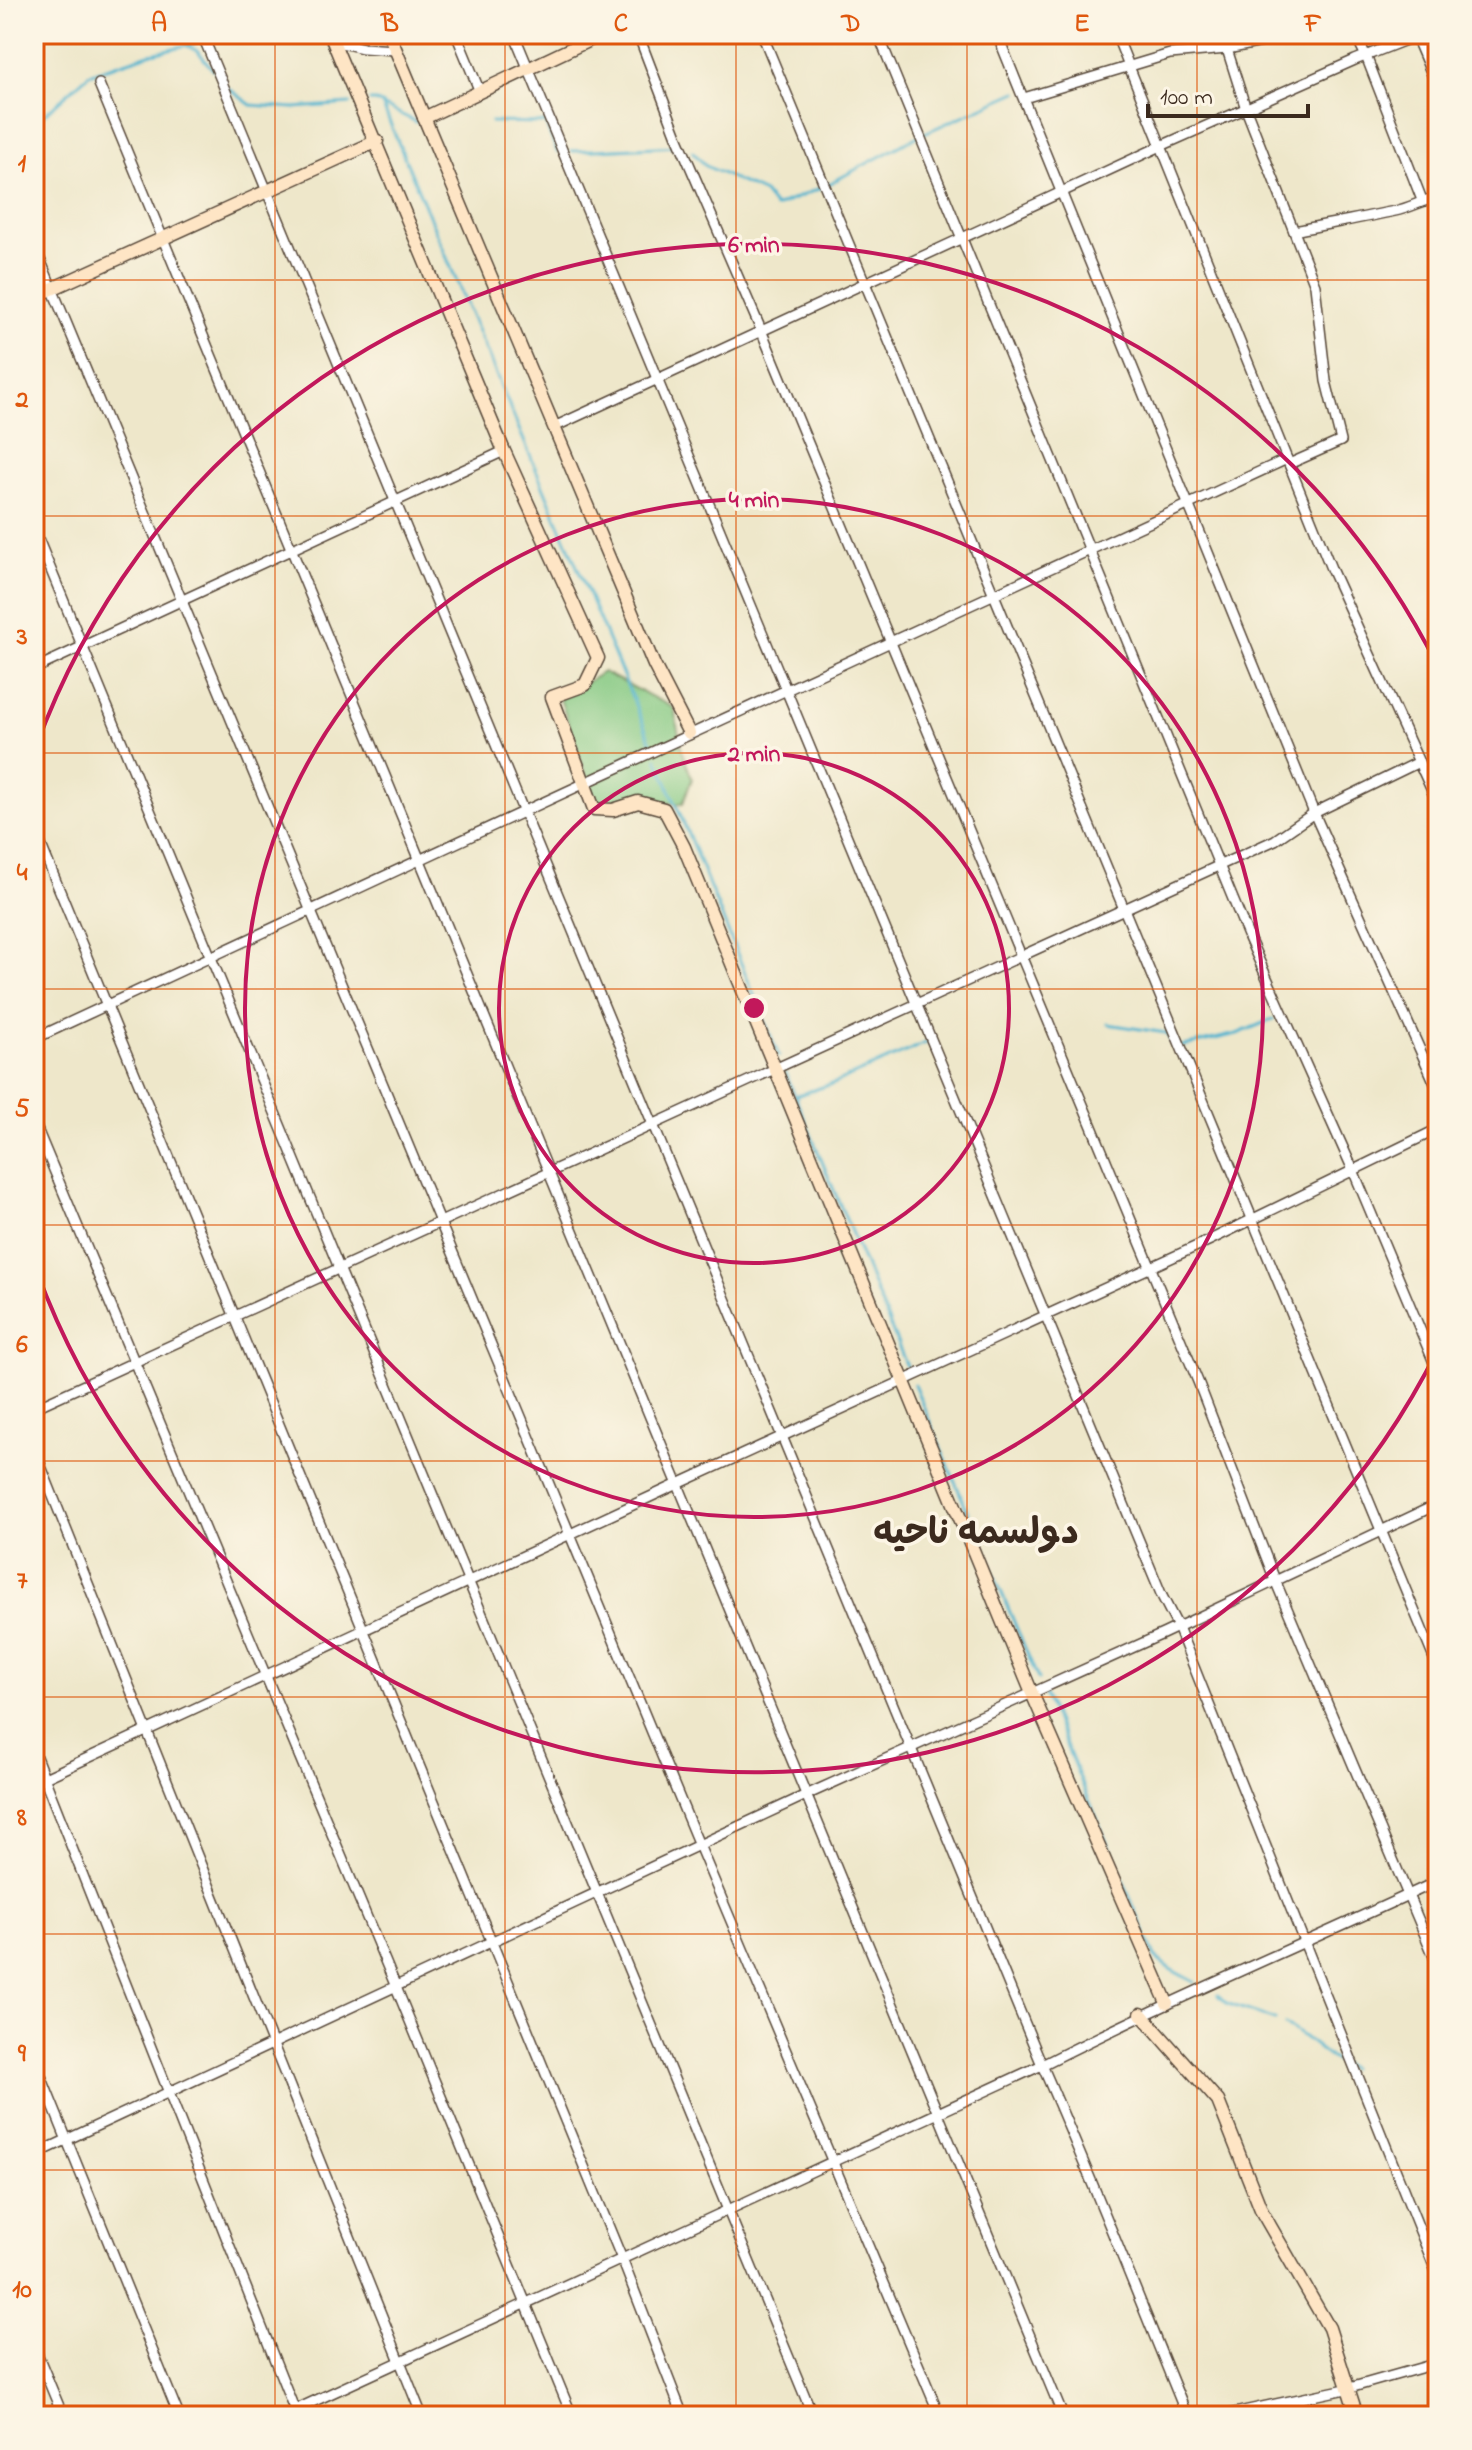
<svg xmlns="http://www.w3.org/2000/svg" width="1472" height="2450" font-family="'Indie Flower','Playpen Sans Arabic',sans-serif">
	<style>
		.green { fill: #85c983; stroke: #607a50; stroke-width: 2 }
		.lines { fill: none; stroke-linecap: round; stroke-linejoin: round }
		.stream { stroke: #50b4cf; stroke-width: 3 }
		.street-casing { stroke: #564638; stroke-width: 12 }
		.secondary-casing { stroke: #564638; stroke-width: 15 }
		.street { stroke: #fff; stroke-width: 9 }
		.secondary { stroke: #fee5c5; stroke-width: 12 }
		.grid { fill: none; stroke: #df570d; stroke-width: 2; stroke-opacity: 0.55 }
		.ring { fill: none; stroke: #c2185b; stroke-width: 4 }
		.labels { text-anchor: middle; stroke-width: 7; stroke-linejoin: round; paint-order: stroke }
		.district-label { font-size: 36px; font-weight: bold; fill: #3b2a1e; stroke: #fcf5e5 }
		.centre { fill: #c2185b; stroke: #fcf5e5; stroke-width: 4 }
		.ring-label { font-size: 24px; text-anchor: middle; font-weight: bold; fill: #c2185b; stroke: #fcf5e5; stroke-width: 7; stroke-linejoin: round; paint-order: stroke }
		.neatline { fill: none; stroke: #df570d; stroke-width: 3 }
		.grid-label { font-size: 26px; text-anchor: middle; font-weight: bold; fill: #df570d }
	</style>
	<rect width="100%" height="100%" fill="#fcf5e5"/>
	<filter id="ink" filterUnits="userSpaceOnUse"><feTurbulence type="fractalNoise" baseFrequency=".0125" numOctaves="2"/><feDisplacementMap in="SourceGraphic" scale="16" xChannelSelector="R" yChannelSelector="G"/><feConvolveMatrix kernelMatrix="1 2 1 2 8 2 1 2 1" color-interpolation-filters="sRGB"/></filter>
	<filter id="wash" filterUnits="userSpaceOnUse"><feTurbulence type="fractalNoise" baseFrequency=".006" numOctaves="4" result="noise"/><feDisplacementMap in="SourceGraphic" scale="32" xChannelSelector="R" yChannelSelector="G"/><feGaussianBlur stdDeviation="1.8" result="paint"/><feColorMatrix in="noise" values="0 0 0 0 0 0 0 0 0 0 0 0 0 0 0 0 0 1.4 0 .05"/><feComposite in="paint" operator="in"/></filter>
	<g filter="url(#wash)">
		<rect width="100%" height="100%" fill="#eee7ca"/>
		<path class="green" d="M603,672L674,708L681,747L692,779L683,803C667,806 652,798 636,799C620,800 615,806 596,803L560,699Z"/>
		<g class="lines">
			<g class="stream">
				<path d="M187,46L198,51L213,70"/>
				<path d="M228,88L251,105L294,108L350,104"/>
				<path d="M370,101H375L416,122"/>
				<path d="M382,104L651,742"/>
				<path d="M491,122L545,123L557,152"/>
				<path d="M34,124L89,74L152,53L196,43L200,34"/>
				<path d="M572,151L678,146"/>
				<path d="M693,152L706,166L764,193L775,207L825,186L920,135L1017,92"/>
				<path d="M657,758L779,1056"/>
				<path d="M1108,1024L1166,1033L1175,1048L1237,1034L1273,1019"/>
				<path d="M785,1072L908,1369"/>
				<path d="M795,1096L835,1083L928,1042"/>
				<path d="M914,1384L1038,1679"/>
				<path d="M1045,1695L1155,1957L1170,1969L1194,1982"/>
				<path d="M1218,1995L1226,2003L1275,2020"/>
				<path d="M1285,2025C1309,2037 1325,2059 1350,2068"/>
			</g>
		</g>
	</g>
	<g filter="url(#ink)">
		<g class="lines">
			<g class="street-casing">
				<g id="street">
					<path d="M202,34L1042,2065C1093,2181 1139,2299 1187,2416"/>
					<path d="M456,34L480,92"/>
					<path d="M514,34L1162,1596L1178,1627L1438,2276"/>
					<path d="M638,34L677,136L761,330L1199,1384L1275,1580L1438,1966"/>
					<path d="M762,34L1438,1668"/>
					<path d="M878,34L1249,938L1353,1170L1438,1372"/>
					<path d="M997,34L1314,813L1438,1090"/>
					<path d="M1116,34L1332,571L1438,804"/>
					<path d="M1227,34V49L1246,109L1315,285L1326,381L1341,441L1289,464"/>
					<path d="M1355,34L1366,56L1422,200"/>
					<path d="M1416,37L1438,88"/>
					<path d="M333,41L363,48L395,50"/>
					<path d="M99,84L1063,2416"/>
					<path d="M1024,98L1170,54L1227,49L1267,41L1282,34"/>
					<path d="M1294,231C1328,224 1362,218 1395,211C1410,208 1423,200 1438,197"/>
					<path d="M34,245L699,1845L940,2416"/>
					<path d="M554,427L1161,146L1355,60L1421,34"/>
					<path d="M34,529L813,2416"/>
					<path d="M34,669L504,451"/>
					<path d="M1422,770L1438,761"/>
					<path d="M34,828L622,2259L683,2416"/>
					<path d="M34,1039C451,844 869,652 1287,459"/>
					<path d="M34,1122L396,1987L572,2416"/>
					<path d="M34,1408L1275,840L1314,813L1419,762"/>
					<path d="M34,1449L422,2416"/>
					<path d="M34,1752L297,2416"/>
					<path d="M34,1783L678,1484L1208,1241L1438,1129"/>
					<path d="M34,2059L179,2416"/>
					<path d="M34,2155L806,1795L1165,1633L1438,1504"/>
					<path d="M34,2346L63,2416"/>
					<path d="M282,2416L1042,2065C1172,1999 1306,1943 1438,1881"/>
					<path d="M1220,2416L1346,2389L1438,2363"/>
				</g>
			</g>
			<g class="secondary-casing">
				<g id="secondary">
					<path d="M330,34L504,451L598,658L585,685L552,697L594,809L613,810L638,802L664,809L684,847L1031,1691L1167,2003"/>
					<path d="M389,34L654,665L689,733"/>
					<path d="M424,118L602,34"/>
					<path d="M34,297L377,141"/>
					<path d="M1141,2014L1218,2101L1262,2212L1329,2328L1357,2416"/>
				</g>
			</g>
			<use href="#street" class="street"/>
			<use href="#secondary" class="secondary"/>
		</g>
	</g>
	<path class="grid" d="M275,34V2416M505,34V2416M736,34V2416M967,34V2416M1197,34V2416M34,280H1438M34,516H1438M34,753H1438M34,989H1438M34,1225H1438M34,1461H1438M34,1697H1438M34,1934H1438M34,2170H1438"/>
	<g class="ring">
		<circle cx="754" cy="1008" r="255"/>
		<circle cx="754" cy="1008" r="509"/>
		<path d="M1438 1349A764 764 0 0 1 36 1269M36 747A764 764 0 0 1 1438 667"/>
	</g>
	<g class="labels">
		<g class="district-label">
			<text x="976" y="1543">دولسمه ناحیه</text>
		</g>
	</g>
	<circle cx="754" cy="1008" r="12" class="centre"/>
	<g class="ring-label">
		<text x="754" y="252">6 min</text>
		<text x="754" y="507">4 min</text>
		<text x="754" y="761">2 min</text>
	</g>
	<rect width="1472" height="2450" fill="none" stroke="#fcf5e5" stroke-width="88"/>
	<path d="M1148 104v12h160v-12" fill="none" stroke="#3b2a1e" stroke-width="4"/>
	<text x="1160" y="104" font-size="24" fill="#3b2a1e" stroke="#fcf5e5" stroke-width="6" paint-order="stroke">100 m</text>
	<rect x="44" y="44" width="1384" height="2362" class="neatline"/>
	<g class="grid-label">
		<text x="159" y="31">A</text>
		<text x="390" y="31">B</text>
		<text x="621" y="31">C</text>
		<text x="851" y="31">D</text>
		<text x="1082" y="31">E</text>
		<text x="1313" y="31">F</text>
		<text x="22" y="171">1</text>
		<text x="22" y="407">2</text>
		<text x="22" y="644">3</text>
		<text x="22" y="880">4</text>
		<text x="22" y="1116">5</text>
		<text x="22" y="1352">6</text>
		<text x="22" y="1588">7</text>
		<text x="22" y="1825">8</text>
		<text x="22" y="2061">9</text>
		<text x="22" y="2297">10</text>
	</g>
</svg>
